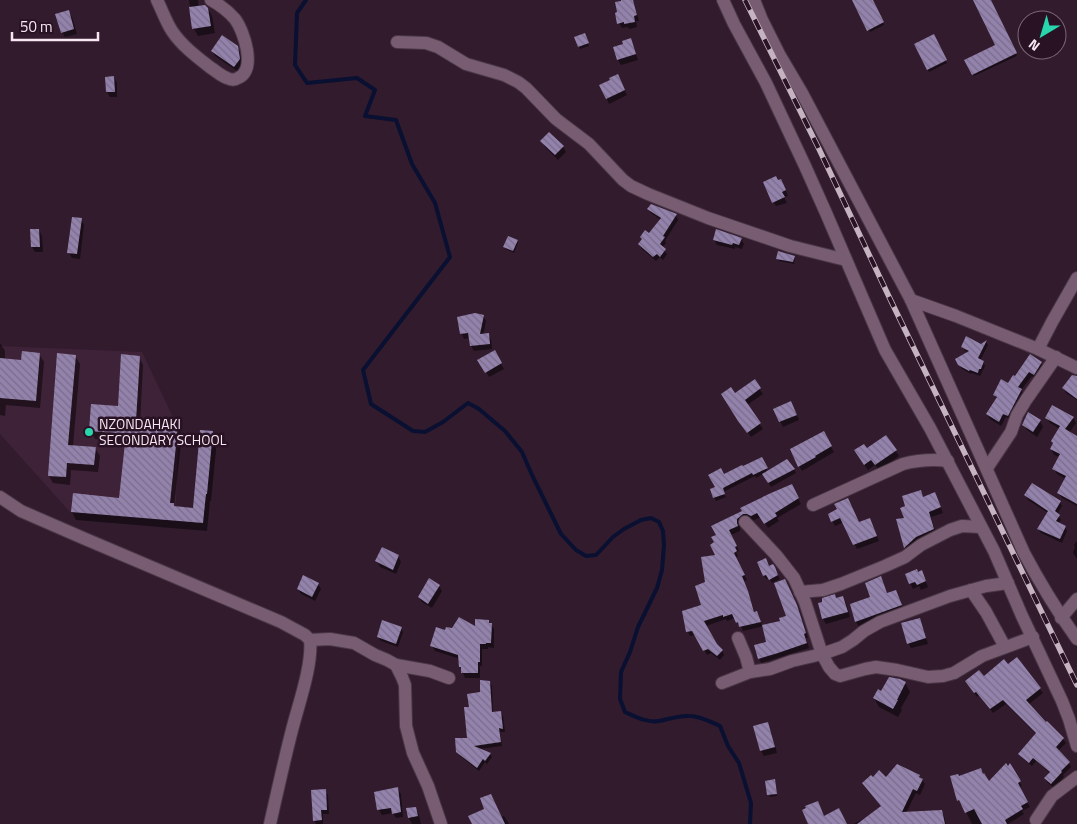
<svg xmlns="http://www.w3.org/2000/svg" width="1077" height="824" font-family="'Titillium Web',sans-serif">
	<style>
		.built { fill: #3e2238 }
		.shadow { fill: #0007 }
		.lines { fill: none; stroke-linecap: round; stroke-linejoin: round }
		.stream { stroke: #091031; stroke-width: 4 }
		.building { fill: url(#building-back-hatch) }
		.minor-casing { stroke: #4a3746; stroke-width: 14 }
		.minor { stroke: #785d72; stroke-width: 12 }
		.rail-casing { stroke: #c5b3c1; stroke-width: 5.5 }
		.rail { stroke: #281223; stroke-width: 4; stroke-dasharray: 11; stroke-linecap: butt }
		.poi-dot { fill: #28d5ad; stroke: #281223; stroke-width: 2 }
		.labels { text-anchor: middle; stroke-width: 5; stroke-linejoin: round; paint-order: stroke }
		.poi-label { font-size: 14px; fill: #f7e7f3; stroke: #281223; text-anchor: start }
	</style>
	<defs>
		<pattern id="building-back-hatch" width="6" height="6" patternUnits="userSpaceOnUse" patternTransform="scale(1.25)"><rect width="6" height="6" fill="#9382ac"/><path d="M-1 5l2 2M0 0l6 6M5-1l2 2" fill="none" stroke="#796d89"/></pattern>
	</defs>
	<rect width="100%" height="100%" fill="#321b2d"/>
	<path class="built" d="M0,346L142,352L179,430L175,521L70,512L0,434Z"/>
	<g class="shadow">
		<path d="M189,0H198L199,7L208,9L212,16L215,33L198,36L194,29Z"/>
		<path d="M632,0L635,6L639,21H636L637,27L629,29L628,27L622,28L619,23Z"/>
		<path d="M853,0H872L884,25L870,32Z"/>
		<path d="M975,0H990L1017,56L974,76L966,60L996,46Z"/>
		<path d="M69,12L72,17L77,34L65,37L62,32Z"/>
		<path d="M585,36L589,46L580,49L576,37Z"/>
		<path d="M933,36L947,63L929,72L916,45Z"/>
		<path d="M633,45L638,60L621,65L618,60L614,48Z"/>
		<path d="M237,47L240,53L242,64L237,71L215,56L212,51Z"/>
		<path d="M114,77L117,83V97H110L107,92L106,78Z"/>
		<path d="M620,81L627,95L609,104L607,99Z"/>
		<path d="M542,141L563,147L566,152L558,160L545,147Z"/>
		<path d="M784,186L788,196L784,197L787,203L776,206L773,201Z"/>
		<path d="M648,209L676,215L678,220L665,241L666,243L662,248L667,254L663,260L660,257L656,261L642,249L639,244L661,220L651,213Z"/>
		<path d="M81,219L84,225L80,259L72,258L69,253Z"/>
		<path d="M39,230L42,236L43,252H35L32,247Z"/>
		<path d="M714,239H741L744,244L742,249L735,247V249L717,245Z"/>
		<path d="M517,241L518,243L514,253L506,249L504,247Z"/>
		<path d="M794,257L795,259L794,264L779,261L778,259Z"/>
		<path d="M483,316L486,321L483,335L488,334L491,339L492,349L474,351L471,346L470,338L464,339L462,334L458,318Z"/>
		<path d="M986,342L988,345L980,361L983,362L985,366L980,376L972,373L971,374L962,369L956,360L969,352L965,351L963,347L981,345Z"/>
		<path d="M0,343L5,351V360L22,361L39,354L44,362L40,408L6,405L5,416L0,415Z"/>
		<path d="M494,352L504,369L489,377L479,360Z"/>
		<path d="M75,356L80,364L73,446L95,448L100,456L98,472L71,470L70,485L53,483L49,476Z"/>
		<path d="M1030,356L1041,363L1044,368L1036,379L1032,376L1021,390L1024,395L1011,420L1006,417L1001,426L990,419L987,414L997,399L994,395L1016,378Z"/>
		<path d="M139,357L143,365L140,423L177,427L182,435L174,506L194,509L212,433L217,440L211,501H210L207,531L76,520L72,512L121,499L127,441L95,439L91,431L119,407Z"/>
		<path d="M1077,377V400L1066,393L1064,388Z"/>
		<path d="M754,381L763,394L747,405L763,429L751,437L743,426L734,395Z"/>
		<path d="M794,408L799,420L783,427L775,410Z"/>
		<path d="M1073,417L1076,423L1069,433L1077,441V506L1062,498L1059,493L1066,479L1057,474L1054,469L1060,457L1054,455L1051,449L1060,429L1050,423L1047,418Z"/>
		<path d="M1040,421L1043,427L1037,437L1027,430L1023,425Z"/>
		<path d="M823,433L834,452L802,471L799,466Z"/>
		<path d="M886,437L899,456L879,470L875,465L868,470L858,456Z"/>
		<path d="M762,459L768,472L794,469L796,473L771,487L763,474L756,478L755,476L723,492L726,497L716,501L711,490L717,488L724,476Z"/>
		<path d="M791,486L801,504L777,518L779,521L768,528L761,517L754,520L750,519H746L740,524V531L731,535L739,551L736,552L738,556L735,558L747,580L744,581L755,613L757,612L759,617L762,626L781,622L788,617L787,585L799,611L808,638H806L809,648L761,663L759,658L767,643L764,626L743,631L741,627H740L735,618L727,621L726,619L706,626L716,646L722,650L724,655L720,660L711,653L707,655L696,635L690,636L688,632L703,606L707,583L717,556L716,543L718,535L713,526Z"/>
		<path d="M920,492L923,498H937L943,513L931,517L936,534L908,552L905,547L897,520H906L907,507Z"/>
		<path d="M1026,495L1060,502L1062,506L1057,514L1061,520L1058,524L1065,527L1067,531L1062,543L1041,533L1038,529L1048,513L1028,500Z"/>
		<path d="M829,514L859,523L872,524L879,541L857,549L844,522L835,526Z"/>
		<path d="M1077,541V559L1073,553L1075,547L1074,545Z"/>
		<path d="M398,556L401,562L396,574L380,567L377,561Z"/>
		<path d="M769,567L776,572L780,579L772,583L769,578L766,579L764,576Z"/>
		<path d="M924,577L928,587L921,590L919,586L913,589L910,583Z"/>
		<path d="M881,578L888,595L899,597L903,611L859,627L856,622L851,604L872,598Z"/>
		<path d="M318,584L321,589L315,601L301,594L298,589Z"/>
		<path d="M439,586L442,591L432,608L422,602L419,597Z"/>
		<path d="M843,597L846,602L850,617L826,624L823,619L819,604Z"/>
		<path d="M919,620L922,625L928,644L911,648L908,643Z"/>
		<path d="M488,621L494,629V648L488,647V649H482V666H480V678H465L460,666V659L435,651L432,646L446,631L476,628Z"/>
		<path d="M401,628L403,632L398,647L381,641L378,637Z"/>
		<path d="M1016,659L1043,693L1029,704L1046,724L1047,723L1063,739L1066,743L1058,751L1069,763L1071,767L1063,775L1064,777L1054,788L1048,783L1045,778L1050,773L1036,761L1032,766L1022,758L1019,754L1036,734L1006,704L993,713L979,695L977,697L969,686L1008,666Z"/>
		<path d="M900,680L905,683L910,692L901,708L902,710L898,717L879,707L874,698Z"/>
		<path d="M489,682L492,686L493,713H501L503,716L505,732H500L502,746L479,749L490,754L492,757L487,764L485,762L479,771L460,756L458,752L468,739L470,708Z"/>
		<path d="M767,723L770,728L777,753L764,756L761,751L754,727Z"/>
		<path d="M1010,765L1022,786L1019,788L1030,807L1022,811L1024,814L1008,824H972L962,804L961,805L959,800L952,777L988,783Z"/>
		<path d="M919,776L925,784L920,795L916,793L906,813L941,811L944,816L946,824H854L863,819L864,821L882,807L863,783L873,779Z"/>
		<path d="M767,782L775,783L777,796L770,797Z"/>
		<path d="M398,789L401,794L403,817L396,818L393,813L382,815L379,810L375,793Z"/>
		<path d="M325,791L328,795L329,814H323V824H316L314,820Z"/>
		<path d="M415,808L418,812L421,824H412L409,818L407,809Z"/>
		<path d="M504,816L509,824H473L501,817Z"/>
	</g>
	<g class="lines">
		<path class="stream" d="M306,0L297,13L295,65L307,83L357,78L375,90L365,116L396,120L412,164L435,203L450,257L363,370L371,404L413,431L425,432L443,422L468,403L479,409L505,431L522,452L532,475L561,534L576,550L586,556L596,555L613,537L624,529L641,520L651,518L659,522L663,531L664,545L662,570L657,588L638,627L630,652L621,672L620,699L625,712C636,717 647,723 659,721C670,719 679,715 690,716C700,716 711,722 720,726L728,746L739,763L751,803L750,824"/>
	</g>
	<g class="building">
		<path d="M621,0H633L637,15L634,16L635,22L624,24V22L617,24L615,13L617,12L615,2L621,1Z"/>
		<path d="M852,0H873L884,22L867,31Z"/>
		<path d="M973,0H991L1017,53L972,75L964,60L995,45Z"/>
		<path d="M205,5L208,8L211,26L192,29L189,7Z"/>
		<path d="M69,10L74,29L61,33L55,14Z"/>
		<path d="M585,33L589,43L578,47L574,37Z"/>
		<path d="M934,34L947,60L927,70L914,44Z"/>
		<path d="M222,35L238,46L240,59L234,67L211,51Z"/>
		<path d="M631,38L636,54L617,60L613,47L623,44L622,41Z"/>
		<path d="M618,74L625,90L606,99L599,85L610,80L609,78Z"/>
		<path d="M114,76L115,92H106L105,77Z"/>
		<path d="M549,132L564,146L555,155L540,141Z"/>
		<path d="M776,176L778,180L781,179L786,190L782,192L785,197L772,203L763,182Z"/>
		<path d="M651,204L677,214L663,236L665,237L660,244L666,249L660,257L657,254L653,257L638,244L642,239L640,237L645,230L649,233L661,218L647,209Z"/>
		<path d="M72,217L82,218L77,254L67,253Z"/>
		<path d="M30,229H39L40,247H31Z"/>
		<path d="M716,229L742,238L739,245L733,243L732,245L713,240Z"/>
		<path d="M508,236L518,240L513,251L503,247Z"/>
		<path d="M778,251L795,256L793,262L776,259Z"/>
		<path d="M475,313L484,315L480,334L489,333L490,344L470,346L468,333L460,334L457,317Z"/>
		<path d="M966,336L981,344L987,340L978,358L984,361L981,369H979L978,373L970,370L969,371L958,365L955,359L969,351L961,347Z"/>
		<path d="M495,350L502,363L485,373L477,360Z"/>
		<path d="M22,351L40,353L36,401L0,398V358L21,360Z"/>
		<path d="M57,353L76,355L68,445L96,447L94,465L67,463L66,477L48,476Z"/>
		<path d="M121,354L140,356L136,421L178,426L170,503H174V506L193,508L200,430L213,431L207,494H206L203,523L71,512L73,493L119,498L126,434L89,431L91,404L118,406Z"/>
		<path d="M1030,354L1042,362L1034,375L1029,372L1018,387L1022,389L1008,416L1003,414L999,422L986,414L997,397L993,395L1001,379L1008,383L1013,375L1015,376Z"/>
		<path d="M1072,375L1077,376V399L1062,388Z"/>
		<path d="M755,379L761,388L745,400L761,423L747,433L738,421L721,394L731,387L735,393Z"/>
		<path d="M791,401L797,415L779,422L773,409Z"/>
		<path d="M1052,405L1074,417L1065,429L1062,427L1077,436V504L1057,493L1066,476L1052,469L1060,454L1050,449L1053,443L1051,441L1060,426L1045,418Z"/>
		<path d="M1028,412L1041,420L1033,432L1022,425Z"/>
		<path d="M824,431L832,446L815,456L816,457L798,467L790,449Z"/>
		<path d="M886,435L897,450L875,465L871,460L864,465L854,450L864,444L867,448Z"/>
		<path d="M762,457L768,468L753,475L752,473L723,488L725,494L713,498L710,489L715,487L708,475L721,468L724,474L742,465L743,466Z"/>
		<path d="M787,459L795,469L768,483L762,474Z"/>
		<path d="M1032,483L1061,501L1055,511L1060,515L1056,521L1066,526L1060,539L1037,529L1048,511L1024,495Z"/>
		<path d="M792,484L799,498L775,513L777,516L764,524L757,513L751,516L747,514H743L737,519V523L738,526L729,530L737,546L735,547L737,551L734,553L745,575L742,576L748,591L754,612L757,611L761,622L739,627L738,622L736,623L732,614L723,617V615L704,621L717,644L723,650L717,656L708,649L703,651L692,631L686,632L682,611L701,605L695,586L705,582L701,557L715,555L710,545L714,542L711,537L716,535L711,526L742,511L740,508L771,493Z"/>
		<path d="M921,490L923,497L935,492L941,507L929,512L934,529L916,537L904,548L896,519L904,518L900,508L905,506L902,496Z"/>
		<path d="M848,498L859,522L870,518L877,536L853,545L840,518L831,522L828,514L837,509L834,504Z"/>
		<path d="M382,547L399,555L393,570L375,561Z"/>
		<path d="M766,558L769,566L773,564L775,567L778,575L769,580L766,575L763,576L757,562Z"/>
		<path d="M917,569L918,572L922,570L926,581L917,585L915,582L909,584L905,574Z"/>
		<path d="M303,575L319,583L312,597L297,589Z"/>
		<path d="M881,576L887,593L896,590L902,605L855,622L850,604L870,597L865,583Z"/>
		<path d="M429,578L440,585L428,604L418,597Z"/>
		<path d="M785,579L797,605L806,633L804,634L807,643L778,653L758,659L754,645L766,642L762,625L780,621L779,618L786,616L774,583Z"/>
		<path d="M835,594L836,598L843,596L848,612L822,619L818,603L822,602V598Z"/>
		<path d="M459,617L475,626V619L489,620V623H492L491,643H486V644H480V662H478V673H461V667H459L458,655L430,646L436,627L445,630L446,627L452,628Z"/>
		<path d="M920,618L926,638L907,644L901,623Z"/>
		<path d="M382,620L402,627L396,644L377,637Z"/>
		<path d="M1017,657L1041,688L1026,700L1046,722L1047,721L1064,738L1056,747L1070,762L1061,771L1062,772L1051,784L1044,778L1050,772L1033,758L1029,763L1018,754L1036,733L1003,700L990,709L976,692L974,693L965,681L979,670L984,676L1004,659L1008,664Z"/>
		<path d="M889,677L900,679L906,682L897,700H898L893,709L873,698L878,689L881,691Z"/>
		<path d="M480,680L490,681L492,712L501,711L503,729L499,728L501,742L474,746L491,753L485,761L483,759L477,768L456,752L455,738H467L464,707H469L467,694L480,692Z"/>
		<path d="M768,722L775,747L760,751L753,726Z"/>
		<path d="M1006,763L1008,766L1010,763L1021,781L1018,783L1028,802L1021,806L1023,809L1005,820L1007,824H982L974,809L965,813L959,800L957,801L950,776L958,774L959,776L981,768L983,774L984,773L989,781Z"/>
		<path d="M897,764L920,775L919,777L923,779L917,791L913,789L902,812L942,810L945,824H857L881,806L862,783L871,775L873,777L879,770L886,777Z"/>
		<path d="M775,779L777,794L767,795L765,781Z"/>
		<path d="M398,787L401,812L392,814L391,808L377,810L374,792Z"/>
		<path d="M326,789L327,810H321L322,820L313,821L311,790Z"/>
		<path d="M491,794L505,824H472L468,816L484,809L480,798Z"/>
		<path d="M818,801L824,816L839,808L847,824H808L802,810L806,808L805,806Z"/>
		<path d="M416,807L418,816L408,818L406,808Z"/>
	</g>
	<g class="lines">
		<g class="minor-casing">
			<g id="minor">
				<path d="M157,0C162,10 166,22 172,31C182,46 197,57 211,68C216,71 221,76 227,78C231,80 235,80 238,78C257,70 244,31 235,19C228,11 220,5 211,0"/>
				<path d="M723,0L734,24L766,83L805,166L826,213L885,350L930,428L994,551L1022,616L1062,701L1069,719L1077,746"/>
				<path d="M754,0L762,20L779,54L802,93L911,300L1024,553C1040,583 1057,611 1077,639"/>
				<path d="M397,42L426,43L438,47L466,64L504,75L518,82L526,88L556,119L589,144L623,180L631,186L648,194L708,218L790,246L846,260"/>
				<path d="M911,300L956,316L1038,349L1077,368"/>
				<path d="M1038,349L1052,322L1077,278"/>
				<path d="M987,468L1011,432L1017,415L1026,400L1056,357"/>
				<path d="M0,497L21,511L83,538L281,622L305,635L310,640C313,664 298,706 292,730C284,761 277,793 270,824"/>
				<path d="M813,505L903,464C919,460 932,459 948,461"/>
				<path d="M745,522L776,555L794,578L805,602L822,654L829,667L835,674L840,676L865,669L876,667L897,670L928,677L943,676L954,673L982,656L1033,637"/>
				<path d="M971,590L986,612L1005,647"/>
				<path d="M800,592L823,590L841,584L885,566L905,557L921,545L950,530L962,526L981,527"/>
				<path d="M1061,618L1077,599"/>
				<path d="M738,638L746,657L750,672"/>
				<path d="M310,640L330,639L354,643L375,655L387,660L396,665L430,671L449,678"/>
				<path d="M396,665L402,677L405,685L406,726L413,753L428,786L441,824"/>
				<path d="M722,683L750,672L770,669L792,661L822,654L842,647L853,640L864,631L880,622L950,596L986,586L1008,583"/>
				<path d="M1036,820L1052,796L1077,777"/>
			</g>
		</g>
		<use href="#minor" class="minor"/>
		<g class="rail-casing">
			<path id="rail" d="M745,0L819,149L892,303L1077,685"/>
		</g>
		<use href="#rail" class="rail"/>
	</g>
	<circle class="poi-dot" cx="89" cy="432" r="5"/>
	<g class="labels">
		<g class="poi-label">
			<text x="99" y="429">NZONDAHAKI<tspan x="99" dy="16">SECONDARY SCHOOL</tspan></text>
		</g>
	</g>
	<g transform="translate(1042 35) rotate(218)"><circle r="24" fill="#281223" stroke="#7b6776"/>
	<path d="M0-4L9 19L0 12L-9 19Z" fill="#28d5ad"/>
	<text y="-8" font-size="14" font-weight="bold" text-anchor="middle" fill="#f7e7f3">N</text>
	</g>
	<path d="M12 32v8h86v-8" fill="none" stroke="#f7e7f3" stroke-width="2.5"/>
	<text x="20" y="32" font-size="15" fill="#f7e7f3" stroke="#281223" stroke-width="4" paint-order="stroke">50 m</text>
</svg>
